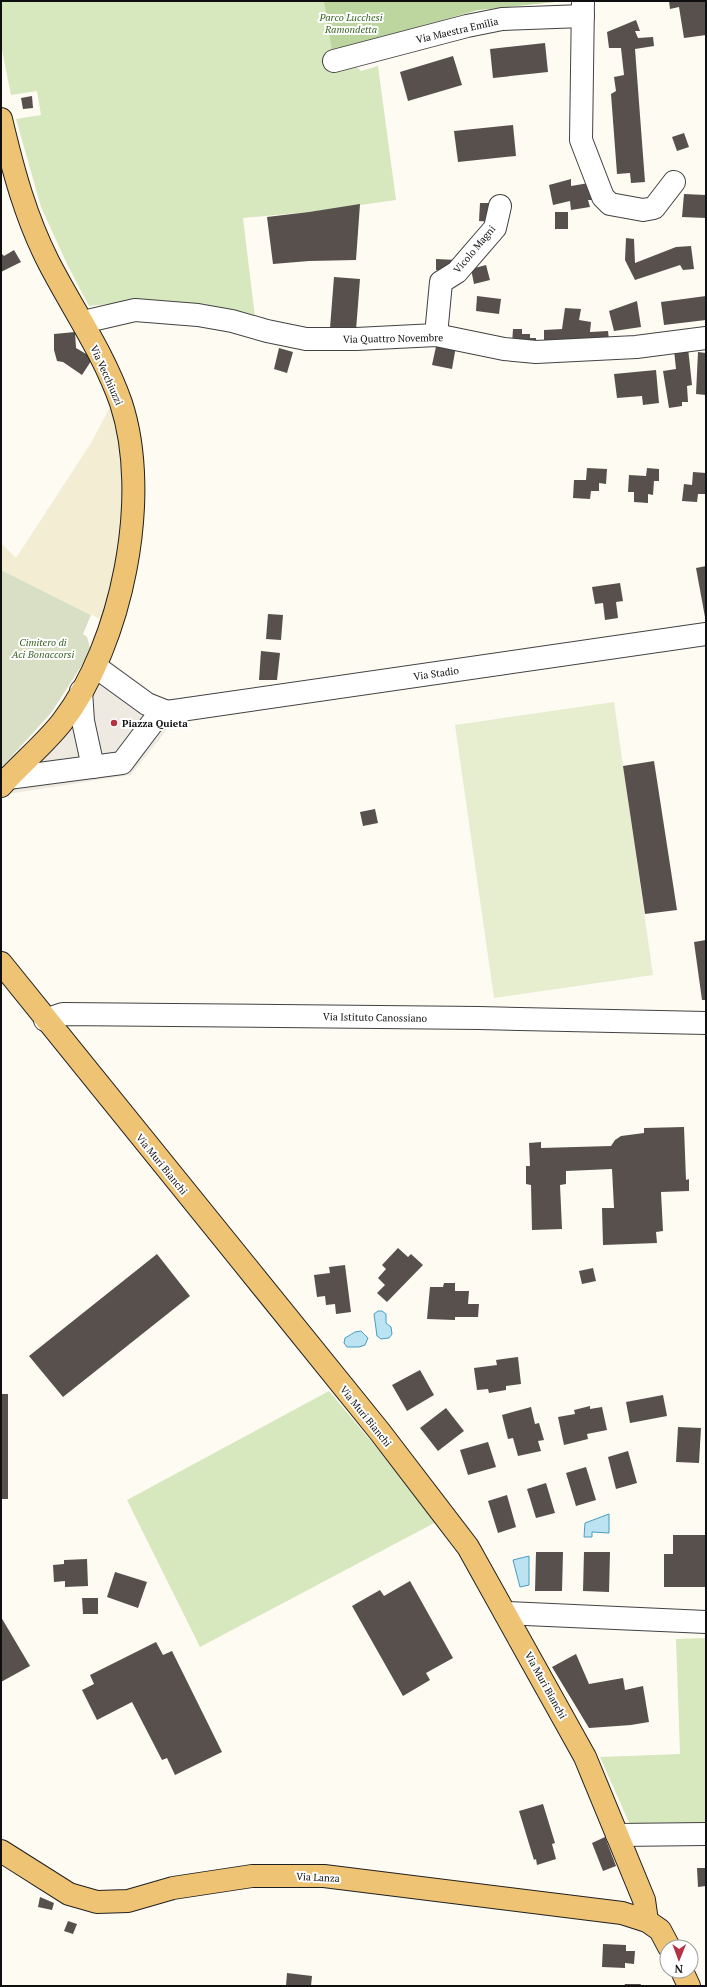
<svg xmlns="http://www.w3.org/2000/svg" width="707" height="1987" font-family="'PT Serif',serif">
	<style>
		.farmland { fill: #f3edd4 }
		.green { fill: #d7e7be }
		.forest { fill: #bdd69f }
		.cemetery { fill: #d9dfc4 }
		.pitch { fill: #e7eecf }
		.plaza { fill: #efeae1 }
		.water { fill: #bbe3f2; stroke: #489ec3 }
		.building { fill: #57504d }
		.lines { fill: none; stroke-linecap: round; stroke-linejoin: round }
		.minor-casing { stroke: #424242; stroke-width: 24 }
		.major-casing { stroke: #202020; stroke-width: 24 }
		.minor { stroke: #fff; stroke-width: 22 }
		.major { stroke: #eec373; stroke-width: 22 }
		.poi-dot { fill: #b53245; stroke: #fff; stroke-width: 1.5 }
		.labels { text-anchor: middle; stroke-width: 4; stroke-linejoin: round; paint-order: stroke }
		.park-label { font-size: 10px; font-style: italic; fill: #376324; stroke: #fff }
		.street-label { font-size: 10px; fill: #0f0f0f; stroke: #fff }
		.poi-label { font-size: 10px; font-weight: bold; fill: #0f0f0f; stroke: #fff; text-anchor: start }
	</style>
	<rect width="100%" height="100%" fill="#fefbf3"/>
	<path class="farmland" d="M110,407L119,441L123,477V529L104,621L1,570V543L16,558L91,443Z"/>
	<g class="green">
		<path d="M1,1H564L478,10L332,51L349,60L361,71L378,66L396,200L309,212L243,218L255,317L128,302L89,306L67,264L41,207L16,119L41,115L37,91L11,95L1,45Z"/>
		<path d="M329,1391L438,1521L200,1647L127,1500Z"/>
		<path d="M706,1638V1826L631,1827L600,1757L680,1754L676,1639Z"/>
	</g>
	<path class="forest" d="M324,1H564L478,10L332,51Z"/>
	<path class="cemetery" d="M1,570L91,615L83,634L87,637L91,651L51,713L1,768Z"/>
	<path class="pitch" d="M614,702L653,975L494,998L455,725Z"/>
	<path class="plaza" d="M101,654L166,703L168,728L131,775L1,795Z"/>
	<g class="water">
		<path d="M378,1311H382L386,1314V1323L391,1327L392,1334L389,1338L381,1339L377,1336L374,1314Z"/>
		<path d="M361,1331L368,1338L365,1345L359,1347H347L344,1343L345,1338L355,1332Z"/>
		<path d="M609,1514V1533L592,1532V1537H584L585,1523Z"/>
		<path d="M529,1556V1585L520,1587L513,1560Z"/>
	</g>
	<g class="building">
		<path d="M669,1H706V35L684,38L679,7L670,9Z"/>
		<path d="M636,20L640,31H635L638,38L653,37L654,46L635,49L645,182L631,183L630,173L617,174L611,94L616,91L614,77L624,75L621,48H609L607,32Z"/>
		<path d="M545,43L548,72L493,78L490,49Z"/>
		<path d="M453,56L462,85L408,101L400,72Z"/>
		<path d="M32,96L33,108L23,109L21,98Z"/>
		<path d="M513,125L516,156L458,162L454,131Z"/>
		<path d="M684,133L689,147L677,151L672,137Z"/>
		<path d="M571,179V186L589,183L595,200H588L590,207L571,210L570,201L553,205L549,185Z"/>
		<path d="M684,194L706,195V218L682,217Z"/>
		<path d="M480,203H493L492,222L479,221Z"/>
		<path d="M360,204L356,260L309,261L273,264L267,217L309,212Z"/>
		<rect x="555" y="212" width="13" height="17"/>
		<path d="M626,238L634,239L635,263L676,247L691,246L694,269L683,270L680,265L635,280L625,260Z"/>
		<path d="M14,250L21,262L1,272V253L4,256Z"/>
		<path d="M436,259L457,260L454,270H436Z"/>
		<path d="M486,265L490,280L474,284L471,269Z"/>
		<path d="M334,277L360,279L356,330L330,328Z"/>
		<path d="M477,296L501,299L499,314L476,311Z"/>
		<path d="M706,296V320L664,325L661,302Z"/>
		<path d="M637,301L641,327L614,331L609,311Z"/>
		<path d="M565,308L581,309L579,320L591,322L590,332L608,331L609,340L544,345V330L562,329Z"/>
		<path d="M513,329H522V334H530V338H536V345L512,344Z"/>
		<path d="M75,332L76,348L93,358L82,375L63,362L57,361L54,350V334Z"/>
		<path d="M437,342L456,346L452,369L432,365Z"/>
		<path d="M279,348L293,352L287,373L274,369Z"/>
		<path d="M688,348L692,385L687,386L688,402H682V406L669,408L663,371L676,369L674,350Z"/>
		<path d="M698,352L706,353V395L696,394Z"/>
		<path d="M656,370L659,403L643,405L642,396L617,398L614,374Z"/>
		<path d="M587,468L607,469L606,484L599,483V491H591L590,499L573,498L574,480H586Z"/>
		<path d="M647,468L659,469V481H654L653,495L648,494V503L634,502V492H628L629,475L646,476Z"/>
		<path d="M693,472L706,473L705,494H698L697,502L682,501L684,484L692,485Z"/>
		<path d="M706,566V616L705,617L696,568Z"/>
		<path d="M620,583L623,601L616,602L618,618L605,620L603,603L595,604L592,587Z"/>
		<path d="M268,614L283,615L281,640L266,639Z"/>
		<path d="M261,651L280,653L277,680H259Z"/>
		<path d="M654,761L677,910L645,914L623,766Z"/>
		<path d="M375,809L378,823L363,826L360,812Z"/>
		<path d="M706,940V1000H702L694,942Z"/>
		<path d="M684,1127L686,1180L689,1179V1191L661,1192L663,1231L656,1232L657,1243L603,1245L602,1208H614L612,1169L566,1171V1184L560,1185L562,1229L532,1230L531,1185L526,1184V1166H530L529,1143L541,1142V1148L611,1146L615,1140L621,1136L644,1133V1128Z"/>
		<path d="M398,1248L408,1257L411,1254L423,1265L387,1302L377,1293L385,1285L378,1278L386,1269L382,1265Z"/>
		<path d="M157,1254L190,1296L63,1397L29,1356Z"/>
		<path d="M345,1265L351,1312L336,1314L335,1304L326,1305L325,1296L317,1297L314,1275L330,1273L329,1267Z"/>
		<path d="M593,1268L596,1281L582,1284L579,1271Z"/>
		<path d="M444,1283H455V1291H469L468,1304H479L478,1317H455V1320L427,1319L430,1287H443Z"/>
		<path d="M518,1357L521,1384L506,1386V1390L489,1393L488,1389L477,1390L474,1368L497,1365L496,1360Z"/>
		<path d="M420,1370L434,1395L407,1411L392,1385Z"/>
		<rect x="1" y="1394" width="7" height="105"/>
		<path d="M663,1395L667,1416L630,1423L626,1402Z"/>
		<path d="M590,1406V1409L602,1407L607,1430L587,1434L588,1439L564,1445L558,1417L575,1414L574,1410Z"/>
		<path d="M531,1407L535,1424L539,1423L544,1440L538,1441L541,1451L518,1456L513,1438L508,1439L502,1415Z"/>
		<path d="M446,1408L464,1431L438,1451L420,1428Z"/>
		<path d="M678,1427L701,1428L699,1463L676,1462Z"/>
		<path d="M488,1442L496,1467L468,1475L460,1450Z"/>
		<path d="M628,1451L637,1483L616,1489L608,1457Z"/>
		<path d="M586,1467L596,1500L576,1506L566,1473Z"/>
		<path d="M546,1483L555,1513L536,1518L527,1489Z"/>
		<path d="M507,1495L516,1527L498,1533L488,1501Z"/>
		<path d="M673,1535H706V1587H664V1554H673Z"/>
		<path d="M536,1552H563L562,1591H535Z"/>
		<path d="M584,1552H610L609,1592L583,1591Z"/>
		<path d="M87,1559L88,1586L65,1587V1581L54,1582L53,1565L64,1564V1560Z"/>
		<path d="M115,1572L147,1582L138,1608L107,1597Z"/>
		<path d="M410,1581L453,1658L426,1673L430,1680L403,1696L352,1606L380,1590L384,1596Z"/>
		<path d="M82,1598H98V1614H83Z"/>
		<path d="M1,1617L30,1666L1,1682Z"/>
		<path d="M156,1642L163,1655L172,1651L222,1752L175,1775L167,1758L162,1760L132,1702L97,1720L82,1690L94,1684L90,1675Z"/>
		<path d="M576,1654L589,1684L623,1678L625,1690L643,1686L649,1722L631,1725L589,1728L552,1667Z"/>
		<path d="M543,1804L555,1843L552,1844L556,1859L537,1865L536,1859L534,1860L519,1811Z"/>
		<path d="M605,1837L616,1866L603,1871L592,1843Z"/>
		<path d="M697,1868H706V1886L698,1887Z"/>
		<path d="M40,1897L54,1903L52,1910L38,1907Z"/>
		<path d="M68,1921L77,1924L73,1934L64,1931Z"/>
		<path d="M603,1944L626,1945V1951H635L634,1964L625,1963V1968L602,1967Z"/>
		<path d="M287,1973L312,1976L311,1986H286Z"/>
		<path d="M625,1984H641L640,1986H624Z"/>
	</g>
	<g class="lines">
		<g class="minor-casing">
			<g id="minor">
				<path d="M583,1L581,140L603,197L610,204L643,210L654,208L674,182"/>
				<path d="M334,61L467,26L502,19L583,16"/>
				<path d="M83,322L135,310L198,315L232,321L267,331L306,339H356L436,335L504,349L536,352L636,347L706,338"/>
				<path d="M436,335L441,282L457,272L495,228L500,206"/>
				<path d="M96,667L147,704L167,712"/>
				<path d="M81,691L83,721L93,767"/>
				<path d="M8,778L122,763L153,722L167,712L706,634"/>
				<path d="M45,1020L63,1014L479,1018L706,1023"/>
				<path d="M505,1613L706,1622"/>
				<path d="M617,1835L706,1834"/>
			</g>
		</g>
		<g class="major-casing">
			<g id="major">
				<path d="M1,119C13,170 26,219 50,265C74,311 104,354 121,403C152,497 122,644 62,722C44,745 20,764 1,786"/>
				<path d="M1,963L380,1432L468,1547L585,1757L644,1900L647,1921"/>
				<path d="M1,1851L69,1894L97,1902L128,1901L173,1888L252,1876H324L622,1913L647,1921L660,1930L669,1947"/>
				<path d="M682,1971L689,1986"/>
			</g>
		</g>
		<use href="#minor" class="minor"/>
		<use href="#major" class="major"/>
	</g>
	<circle class="poi-dot" cx="114" cy="723" r="4"/>
	<g class="labels">
		<g class="park-label">
			<text x="351" y="21">Parco Lucchesi<tspan x="351" dy="12">Ramondetta</tspan></text>
			<text x="43" y="646">Cimitero di<tspan x="43" dy="12">Aci Bonaccorsi</tspan></text>
		</g>
		<g class="street-label">
			<text transform="translate(457 30) rotate(-13)" y="4">Via Maestra Emilia</text>
			<text transform="translate(474 249) rotate(-50)" y="4">Vicolo Magni</text>
			<text transform="translate(393 338) rotate(-1)" y="4">Via Quattro Novembre</text>
			<text transform="translate(107 375) rotate(66)" y="4">Via Vecchiuzzi</text>
			<text transform="translate(436 673) rotate(-8)" y="4">Via Stadio</text>
			<text transform="translate(375 1017) rotate(1)" y="4">Via Istituto Canossiano</text>
			<text transform="translate(162 1164) rotate(51)" y="4">Via Muri Bianchi</text>
			<text transform="translate(366 1416) rotate(51)" y="4">Via Muri Bianchi</text>
			<text transform="translate(546 1685) rotate(61)" y="4">Via Muri Bianchi</text>
			<text transform="translate(318 1877) rotate(3)" y="4">Via Lanza</text>
		</g>
		<g class="poi-label">
			<text x="122" y="727">Piazza Quieta</text>
		</g>
	</g>
	<rect width="707" height="1987" fill="none" stroke="#0f0f0f" stroke-width="4"/>
	<g transform="translate(679 1959) rotate(181)"><circle r="19" fill="#ffffff" stroke="#9f9f9f"/>
	<path d="M0-3L7 15L0 10L-7 15Z" fill="#b53245"/>
	<text y="-6" font-size="11" font-weight="bold" text-anchor="middle" fill="#0f0f0f">N</text>
	</g>
</svg>
